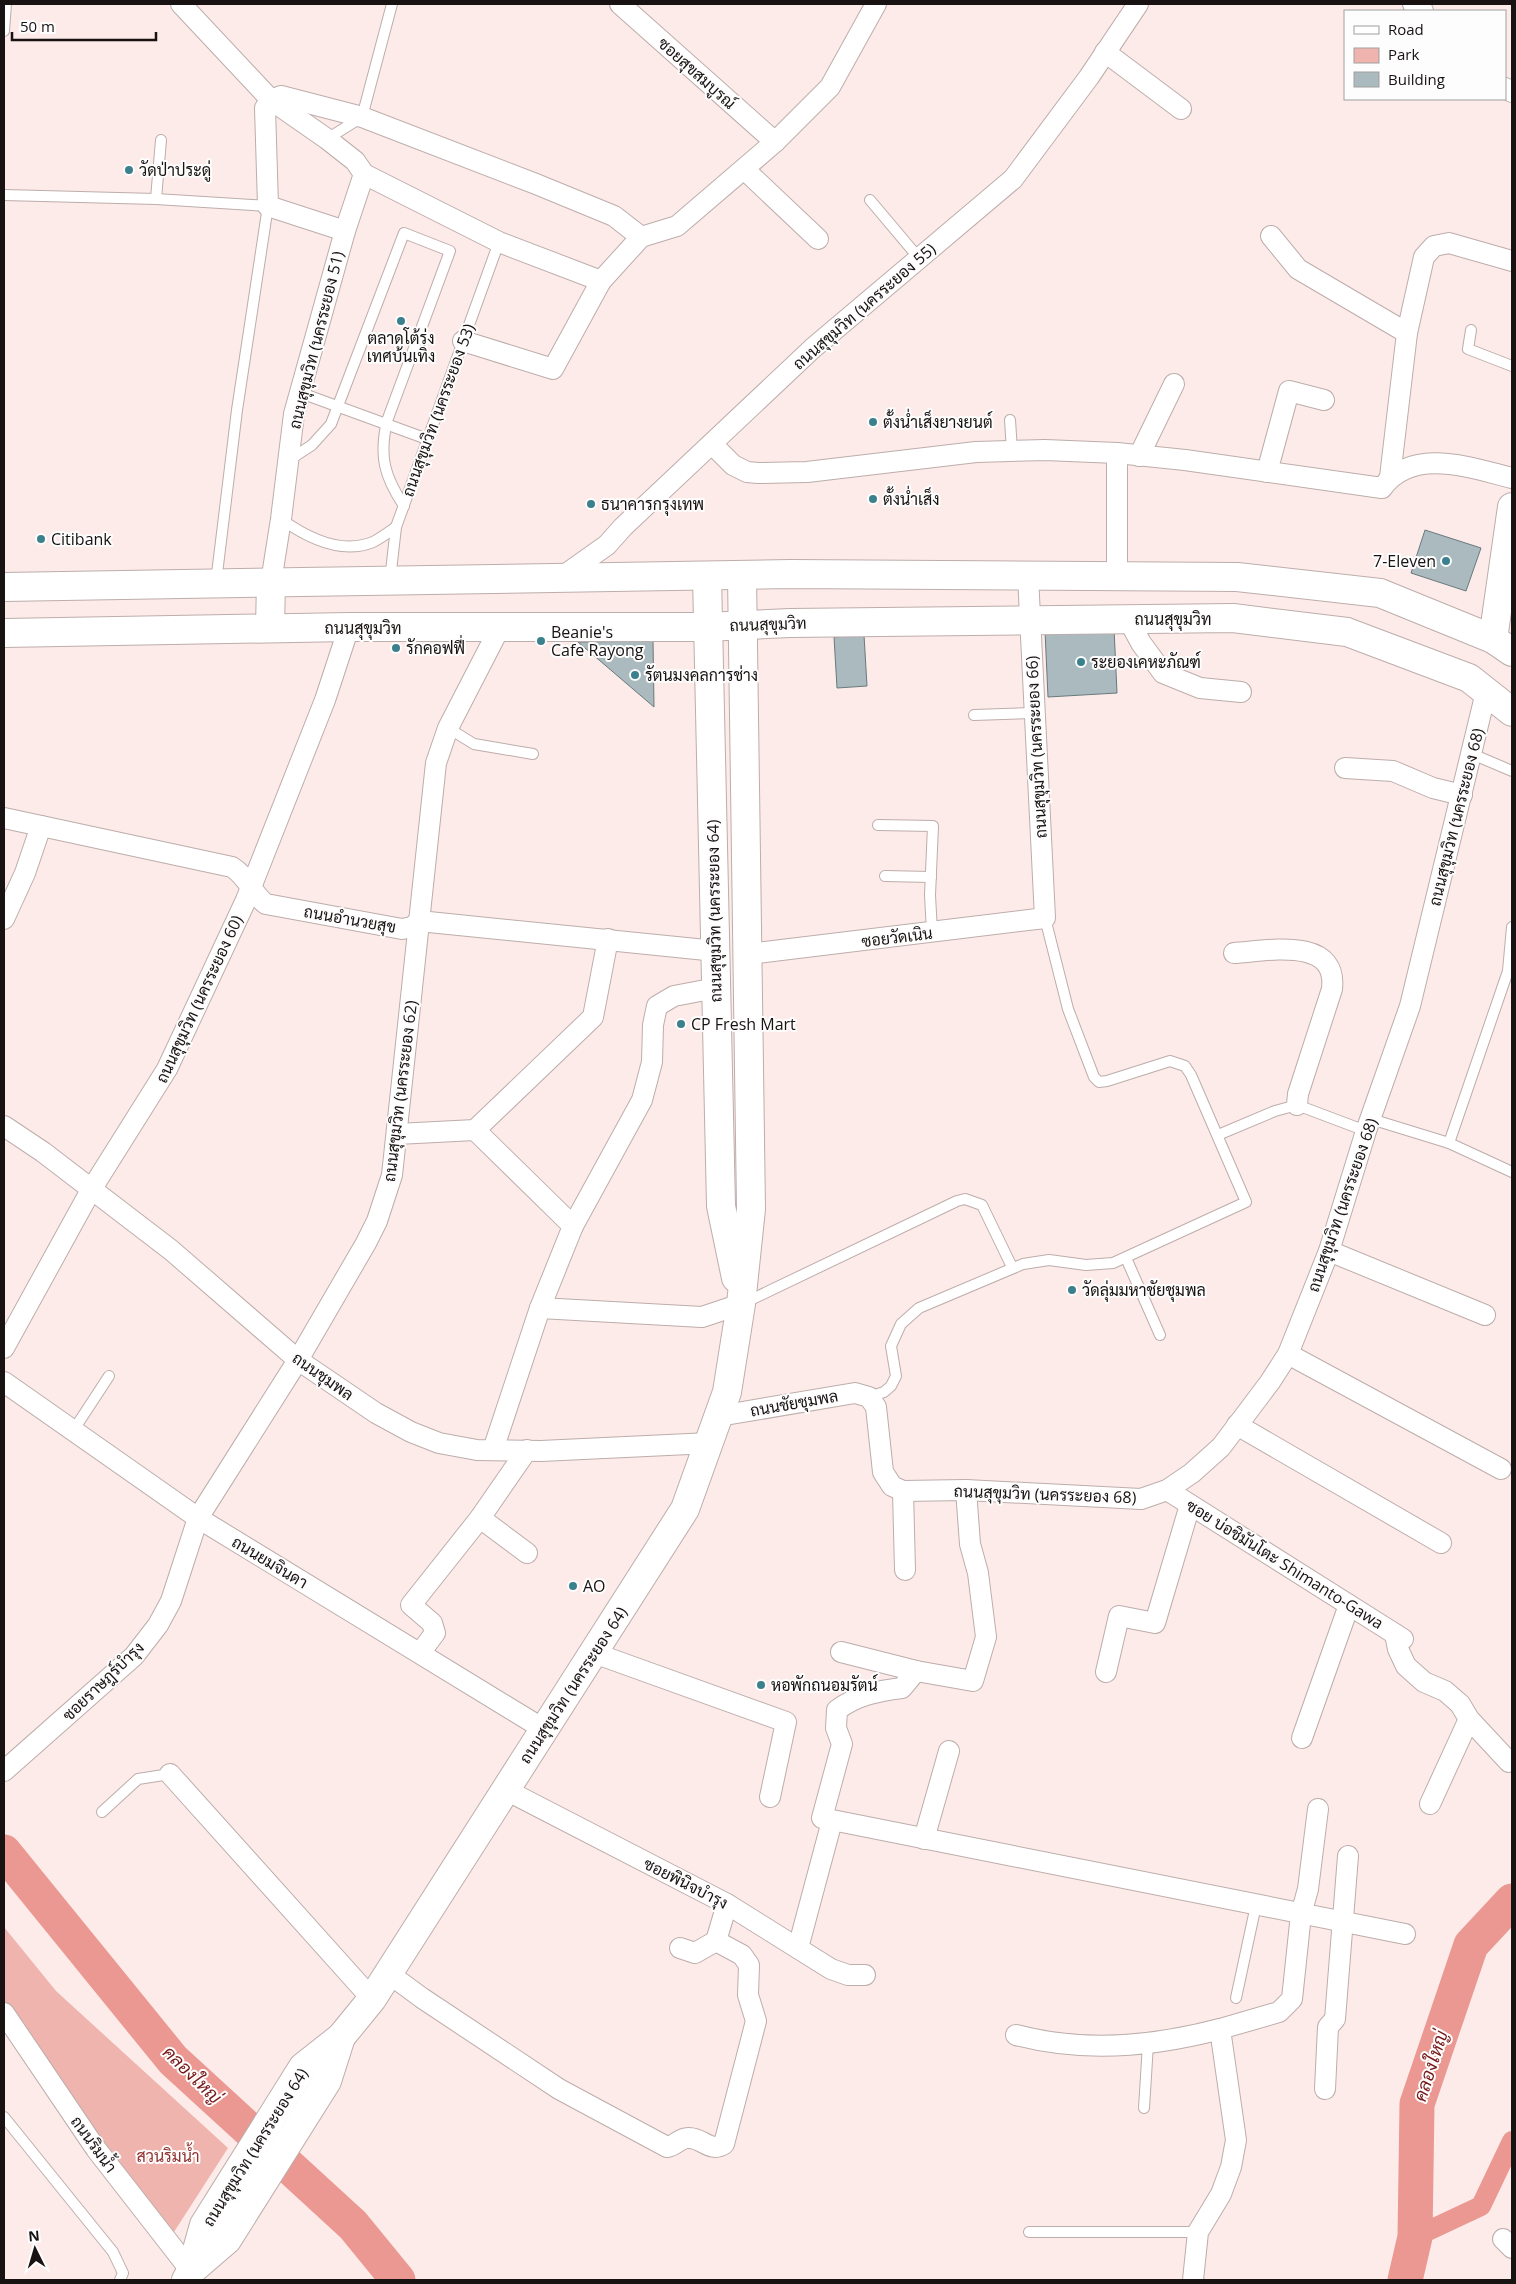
<svg xmlns="http://www.w3.org/2000/svg" width="1516" height="2284" font-family="'Open Sans',Sarabun,sans-serif">
	<style>
		.green { fill: #efb4ad }
		.lines { fill: none; stroke-linecap: round; stroke-linejoin: round }
		.canal { stroke: #ea9891; stroke-width: 20 }
		.river { stroke: #ea9891; stroke-width: 35 }
		.building { fill: #aababe; stroke: #69797c }
		.lane-casing { stroke: #bdadab; stroke-width: 12 }
		.street-casing { stroke: #bdadab; stroke-width: 22 }
		.secondary-casing { stroke: #bdadab; stroke-width: 30 }
		.primary-casing { stroke: #bdadab; stroke-width: 30 }
		.lane { stroke: #fff; stroke-width: 10 }
		.street { stroke: #fff; stroke-width: 20 }
		.secondary { stroke: #fff; stroke-width: 28 }
		.primary { stroke: #fff; stroke-width: 28 }
		.poi-dot { fill: #3b808d; stroke: #fdfdfd; stroke-width: 2 }
		.labels { text-anchor: middle; stroke-width: 4; stroke-linejoin: round; paint-order: stroke }
		.street-label { font-size: 16px; fill: #181212; stroke: #fdfdfd }
		.poi-label { font-size: 16px; fill: #181212; stroke: #fdfdfd; text-anchor: start }
		.park-label { font-size: 16px; fill: #923330; stroke: #fdfdfd }
		.water-label { font-size: 18px; font-style: italic; fill: #761718; stroke: #fdfdfd }
	</style>
	<rect width="100%" height="100%" fill="#fcebe9"/>
	<path class="green" d="M4,1927L56,1991L228,2148L172,2235L94,2136L4,2004Z"/>
	<g class="lines">
		<path class="canal" d="M1415,2237L1481,2206L1512,2141"/>
		<g class="river">
			<path d="M4,1852L173,2060L353,2225L398,2280"/>
			<path d="M1405,2280L1415,2237L1417,2104L1471,1945L1512,1901"/>
		</g>
	</g>
	<g class="building">
		<path d="M1425,530L1481,548L1466,591L1411,573Z"/>
		<path d="M1114,628L1117,693L1048,697L1045,631Z"/>
		<path d="M864,635L867,686L837,688L834,637Z"/>
		<path d="M653,641L654,707L578,642Z"/>
	</g>
	<g class="lines">
		<g class="lane-casing">
			<g id="lane">
				<path d="M4,31L6,4"/>
				<path d="M327,139L362,117L392,4"/>
				<path d="M4,195L156,199L268,206L237,410L216,582"/>
				<path d="M156,199L161,140"/>
				<path d="M870,200L918,257"/>
				<path d="M1471,330L1468,349L1512,366"/>
				<path d="M301,393L427,439"/>
				<path d="M1010,420L1012,451"/>
				<path d="M289,460L312,445L331,424L404,233L450,251L387,421C379,456 384,476 404,506"/>
				<path d="M281,519C306,537 341,555 373,542C381,538 389,532 396,527"/>
				<path d="M390,580L396,527L499,242"/>
				<path d="M974,715L1034,713"/>
				<path d="M448,728L474,744L533,754"/>
				<path d="M1472,754L1512,771"/>
				<path d="M878,825L933,826L930,895L932,932"/>
				<path d="M885,876L931,877"/>
				<path d="M1371,1119L1449,1143L1512,1172"/>
				<path d="M1218,1135L1275,1111L1297,1105L1366,1131"/>
				<path d="M1449,1143L1508,971L1512,927"/>
				<path d="M1126,1258L1160,1335"/>
				<path d="M744,1303L957,1201L965,1199L982,1205L1012,1267"/>
				<path d="M869,1397L884,1392L891,1386L896,1376L891,1346L901,1324L919,1308L1023,1264L1049,1260L1086,1265L1113,1263L1246,1202L1191,1075L1185,1066L1170,1061L1107,1081L1099,1082L1094,1077L1068,1009L1045,918"/>
				<path d="M73,1431L109,1376"/>
				<path d="M102,1812L138,1779L170,1774"/>
				<path d="M1236,1998L1256,1905"/>
				<path d="M1144,2108L1148,2044"/>
				<path d="M4,2117L113,2252L123,2273L120,2280"/>
				<path d="M1029,2232H1198"/>
			</g>
		</g>
		<g class="street-casing">
			<g id="street">
				<path d="M181,4L271,100L327,139L355,161L364,174L499,242L601,281"/>
				<path d="M620,4L775,142"/>
				<path d="M1413,4L1423,11"/>
				<path d="M1105,52L1181,109"/>
				<path d="M1505,88L1512,92"/>
				<path d="M744,169L818,239"/>
				<path d="M345,231L268,206L265,108L271,100L281,96L362,117L536,184L614,216L641,237"/>
				<path d="M1271,236L1298,269L1407,333"/>
				<path d="M463,341L553,369L601,281L641,237L677,226L775,142L830,87L876,4"/>
				<path d="M712,444L733,465L747,472L758,473L807,472L976,452L1045,450L1117,453L1185,460L1382,488C1412,446 1471,468 1512,478"/>
				<path d="M1117,453V575"/>
				<path d="M1139,456L1174,384"/>
				<path d="M1267,472L1289,391L1324,400"/>
				<path d="M1390,477L1407,333L1424,257L1434,246L1449,243L1512,261"/>
				<path d="M559,579L607,545L623,527L813,348L1013,179L1089,77L1138,4"/>
				<path d="M271,582L281,519L294,414L345,231L364,174"/>
				<path d="M1128,619L1141,643L1163,673L1200,688L1241,692"/>
				<path d="M1345,768L1393,771L1433,788L1462,795"/>
				<path d="M4,818L232,867C248,877 252,894 266,904L402,929L412,927L419,921L716,951"/>
				<path d="M4,919L25,873L41,826"/>
				<path d="M1234,953C1267,951 1338,936 1332,989L1298,1094L1297,1105"/>
				<path d="M748,954L1045,918L1028,576"/>
				<path d="M4,1126L43,1152L171,1250L298,1360L376,1413L411,1432L439,1443L477,1450L541,1451L710,1443"/>
				<path d="M475,1130L573,1226"/>
				<path d="M397,1134L475,1130L593,1017L608,939"/>
				<path d="M1329,1251L1485,1315"/>
				<path d="M540,1308L702,1317L741,1304"/>
				<path d="M4,1348L91,1190L167,1069L246,900L325,700L349,627"/>
				<path d="M1288,1354L1501,1469"/>
				<path d="M4,1382L198,1518L545,1730"/>
				<path d="M719,1416L855,1393L869,1397L876,1407L883,1472L892,1486L903,1491L966,1490L1141,1499L1167,1490L1192,1473L1221,1447L1270,1382L1288,1354L1329,1251L1366,1131L1410,1006L1486,692"/>
				<path d="M1237,1425L1441,1543"/>
				<path d="M493,1450L540,1308L573,1226L642,1100L652,1062L653,1025L657,1006L674,996L716,988"/>
				<path d="M1167,1490L1403,1639"/>
				<path d="M903,1491L905,1570"/>
				<path d="M480,1518L527,1553"/>
				<path d="M1395,1634L1398,1649L1406,1666L1424,1682L1445,1691L1460,1704L1469,1719L1509,1762"/>
				<path d="M841,1652L916,1671L973,1681L986,1637L978,1573L970,1544L966,1490"/>
				<path d="M420,1653L435,1633L432,1623L411,1605L480,1518L527,1450"/>
				<path d="M594,1653L786,1722L770,1797"/>
				<path d="M916,1671L902,1688C878,1691 857,1695 837,1710L836,1728L842,1744L822,1818L1405,1934"/>
				<path d="M1106,1672L1119,1616L1155,1623L1190,1505"/>
				<path d="M1302,1738L1349,1605"/>
				<path d="M4,1771L134,1656L158,1625L171,1601L198,1518L298,1360L366,1243L377,1221L392,1175L436,763L448,728L499,629"/>
				<path d="M170,1774L372,1999"/>
				<path d="M506,1790L727,1904L831,1969L848,1975H865"/>
				<path d="M1430,1804L1469,1719"/>
				<path d="M924,1839L949,1751"/>
				<path d="M680,1948L695,1953L716,1941"/>
				<path d="M798,1948L832,1821"/>
				<path d="M388,1973L422,1998L559,2089L667,2147C676,2146 680,2137 689,2138C703,2138 710,2153 724,2144L756,2021L748,1995L749,1965L742,1955L716,1941L727,1904"/>
				<path d="M4,2013L96,2149L191,2271"/>
				<path d="M1016,2035C1084,2053 1152,2047 1220,2029"/>
				<path d="M1325,2089L1328,2027L1335,2019L1348,1856"/>
				<path d="M1503,2239L1512,2248"/>
				<path d="M1193,2280L1198,2232L1221,2194L1231,2167L1236,2140L1220,2029L1279,2012L1292,1999L1301,1914L1308,1889L1318,1809"/>
			</g>
		</g>
		<g class="secondary-casing">
			<g id="secondary">
				<path d="M707,576L721,1206L736,1278"/>
				<path d="M1493,639L1512,507"/>
				<path d="M191,2271L227,2240L327,2081L341,2037"/>
				<path d="M186,2280L191,2271L204,2225L303,2067L341,2037L372,1999L685,1509L727,1392L741,1304L751,1209L742,575"/>
			</g>
		</g>
		<g class="primary-casing">
			<g id="primary">
				<path d="M4,587L791,574L1237,577L1380,593L1493,639L1512,652"/>
				<path d="M270,628L271,582"/>
				<path d="M4,633L349,627H706L790,623L1233,618L1347,632L1469,678L1512,712"/>
			</g>
		</g>
		<use href="#lane" class="lane"/>
		<use href="#street" class="street"/>
		<use href="#secondary" class="secondary"/>
		<use href="#primary" class="primary"/>
	</g>
	<g class="poi-dot">
		<circle cx="129" cy="170" r="5"/>
		<circle cx="401" cy="321" r="5"/>
		<circle cx="873" cy="422" r="5"/>
		<circle cx="873" cy="499" r="5"/>
		<circle cx="591" cy="504" r="5"/>
		<circle cx="41" cy="539" r="5"/>
		<circle cx="1446" cy="561" r="5"/>
		<circle cx="541" cy="641" r="5"/>
		<circle cx="396" cy="648" r="5"/>
		<circle cx="1081" cy="662" r="5"/>
		<circle cx="635" cy="675" r="5"/>
		<circle cx="681" cy="1024" r="5"/>
		<circle cx="1072" cy="1290" r="5"/>
		<circle cx="573" cy="1586" r="5"/>
		<circle cx="761" cy="1685" r="5"/>
	</g>
	<g class="labels">
		<g class="street-label">
			<text transform="translate(697 73) rotate(42)" y="6">ซอยสุขสมบูรณ์</text>
			<text transform="translate(864 306) rotate(-41)" y="6">ถนนสุขุมวิท (นครระยอง 55)</text>
			<text transform="translate(316 340) rotate(-76)" y="6">ถนนสุขุมวิท (นครระยอง 51)</text>
			<text transform="translate(438 410) rotate(-70)" y="6">ถนนสุขุมวิท (นครระยอง 53)</text>
			<text x="1173" y="625">ถนนสุขุมวิท</text>
			<text transform="translate(768 624) rotate(-2)" y="6">ถนนสุขุมวิท</text>
			<text x="363" y="634">ถนนสุขุมวิท</text>
			<text transform="translate(1036 747) rotate(-93)" y="6">ถนนสุขุมวิท (นครระยอง 66)</text>
			<text transform="translate(1456 817) rotate(-76)" y="6">ถนนสุขุมวิท (นครระยอง 68)</text>
			<text transform="translate(714 911) rotate(-91)" y="6">ถนนสุขุมวิท (นครระยอง 64)</text>
			<text transform="translate(350 919) rotate(10)" y="6">ถนนอำนวยสุข</text>
			<text transform="translate(897 937) rotate(-7)" y="6">ซอยวัดเนิน</text>
			<text transform="translate(199 999) rotate(-65)" y="6">ถนนสุขุมวิท (นครระยอง 60)</text>
			<text transform="translate(400 1091) rotate(-83)" y="6">ถนนสุขุมวิท (นครระยอง 62)</text>
			<text transform="translate(1342 1205) rotate(-71)" y="6">ถนนสุขุมวิท (นครระยอง 68)</text>
			<text transform="translate(323 1376) rotate(35)" y="6">ถนนชุมพล</text>
			<text transform="translate(794 1403) rotate(-10)" y="6">ถนนชัยชุมพล</text>
			<text transform="translate(1045 1494) rotate(2)" y="6">ถนนสุขุมวิท (นครระยอง 68)</text>
			<text transform="translate(270 1562) rotate(31)" y="6">ถนนยมจินดา</text>
			<text transform="translate(1285 1564) rotate(32)" y="6">ซอย บ่อชิมันโตะ Shimanto-Gawa</text>
			<text transform="translate(103 1681) rotate(-44)" y="6">ซอยราษฎร์บำรุง</text>
			<text transform="translate(573 1685) rotate(-57)" y="6">ถนนสุขุมวิท (นครระยอง 64)</text>
			<text transform="translate(686 1883) rotate(27)" y="6">ซอยพินิจบำรุง</text>
			<text transform="translate(94 2144) rotate(54)" y="6">ถนนริมน้ำ</text>
			<text transform="translate(255 2147) rotate(-58)" y="6">ถนนสุขุมวิท (นครระยอง 64)</text>
		</g>
		<g class="poi-label">
			<text x="139" y="176">วัดป่าประดู่</text>
			<text x="401" y="344" text-anchor="middle">ตลาดโต้รุ่ง<tspan x="401" dy="18">เทศบ้นเทิง</tspan></text>
			<text x="883" y="428">ตั้งน่ำเส็งยางยนต์</text>
			<text x="883" y="505">ตั้งน่ำเส็ง</text>
			<text x="601" y="510">ธนาคารกรุงเทพ</text>
			<text x="51" y="545">Citibank</text>
			<text x="1436" y="567" text-anchor="end">7-Eleven</text>
			<text x="551" y="638">Beanie's<tspan x="551" dy="18">Cafe Rayong</tspan></text>
			<text x="406" y="654">รักคอฟฟี่</text>
			<text x="1091" y="668">ระยองเคหะภัณฑ์</text>
			<text x="645" y="681">รัตนมงคลการช่าง</text>
			<text x="691" y="1030">CP Fresh Mart</text>
			<text x="1082" y="1296">วัดลุ่มมหาชัยชุมพล</text>
			<text x="583" y="1592">AO</text>
			<text x="771" y="1691">หอพักถนอมรัตน์</text>
		</g>
		<g class="park-label">
			<text x="168" y="2162">สวนริมน้ำ</text>
		</g>
		<g class="water-label">
			<text transform="translate(1431 2066) rotate(-72)" y="6">คลองใหญ่</text>
			<text transform="translate(192 2075) rotate(44)" y="6">คลองใหญ่</text>
		</g>
	</g>
	<rect width="1516" height="2284" fill="none" stroke="#181212" stroke-width="10"/>
	<rect x="1344" y="10" width="162" height="90" fill="#fdfdfd" stroke="#a19f9f"/>
	<rect x="1354" y="26" width="25" height="8" fill="#ffffff" stroke="#a19f9f"/>
	<text x="1388" y="35" font-size="15" fill="#181212">Road</text>
	<rect x="1354" y="48" width="25" height="15" fill="#efb4ad" stroke="#a19f9f"/>
	<text x="1388" y="60" font-size="15" fill="#181212">Park</text>
	<rect x="1354" y="72" width="25" height="15" fill="#aababe" stroke="#a19f9f"/>
	<text x="1388" y="85" font-size="15" fill="#181212">Building</text>
	<g transform="translate(35 2249) rotate(355)" stroke="#fdfdfd" stroke-width="4" paint-order="stroke">
	<path d="M0-4L9 19L0 12L-9 19Z" fill="#181212"/>
	<text y="-8" font-size="14" font-weight="bold" text-anchor="middle" fill="#181212">N</text>
	</g>
	<path d="M12 32v8h144v-8" fill="none" stroke="#181212" stroke-width="2.5"/>
	<text x="20" y="32" font-size="15" fill="#181212" stroke="#fdfdfd" stroke-width="4" paint-order="stroke">50 m</text>
</svg>
